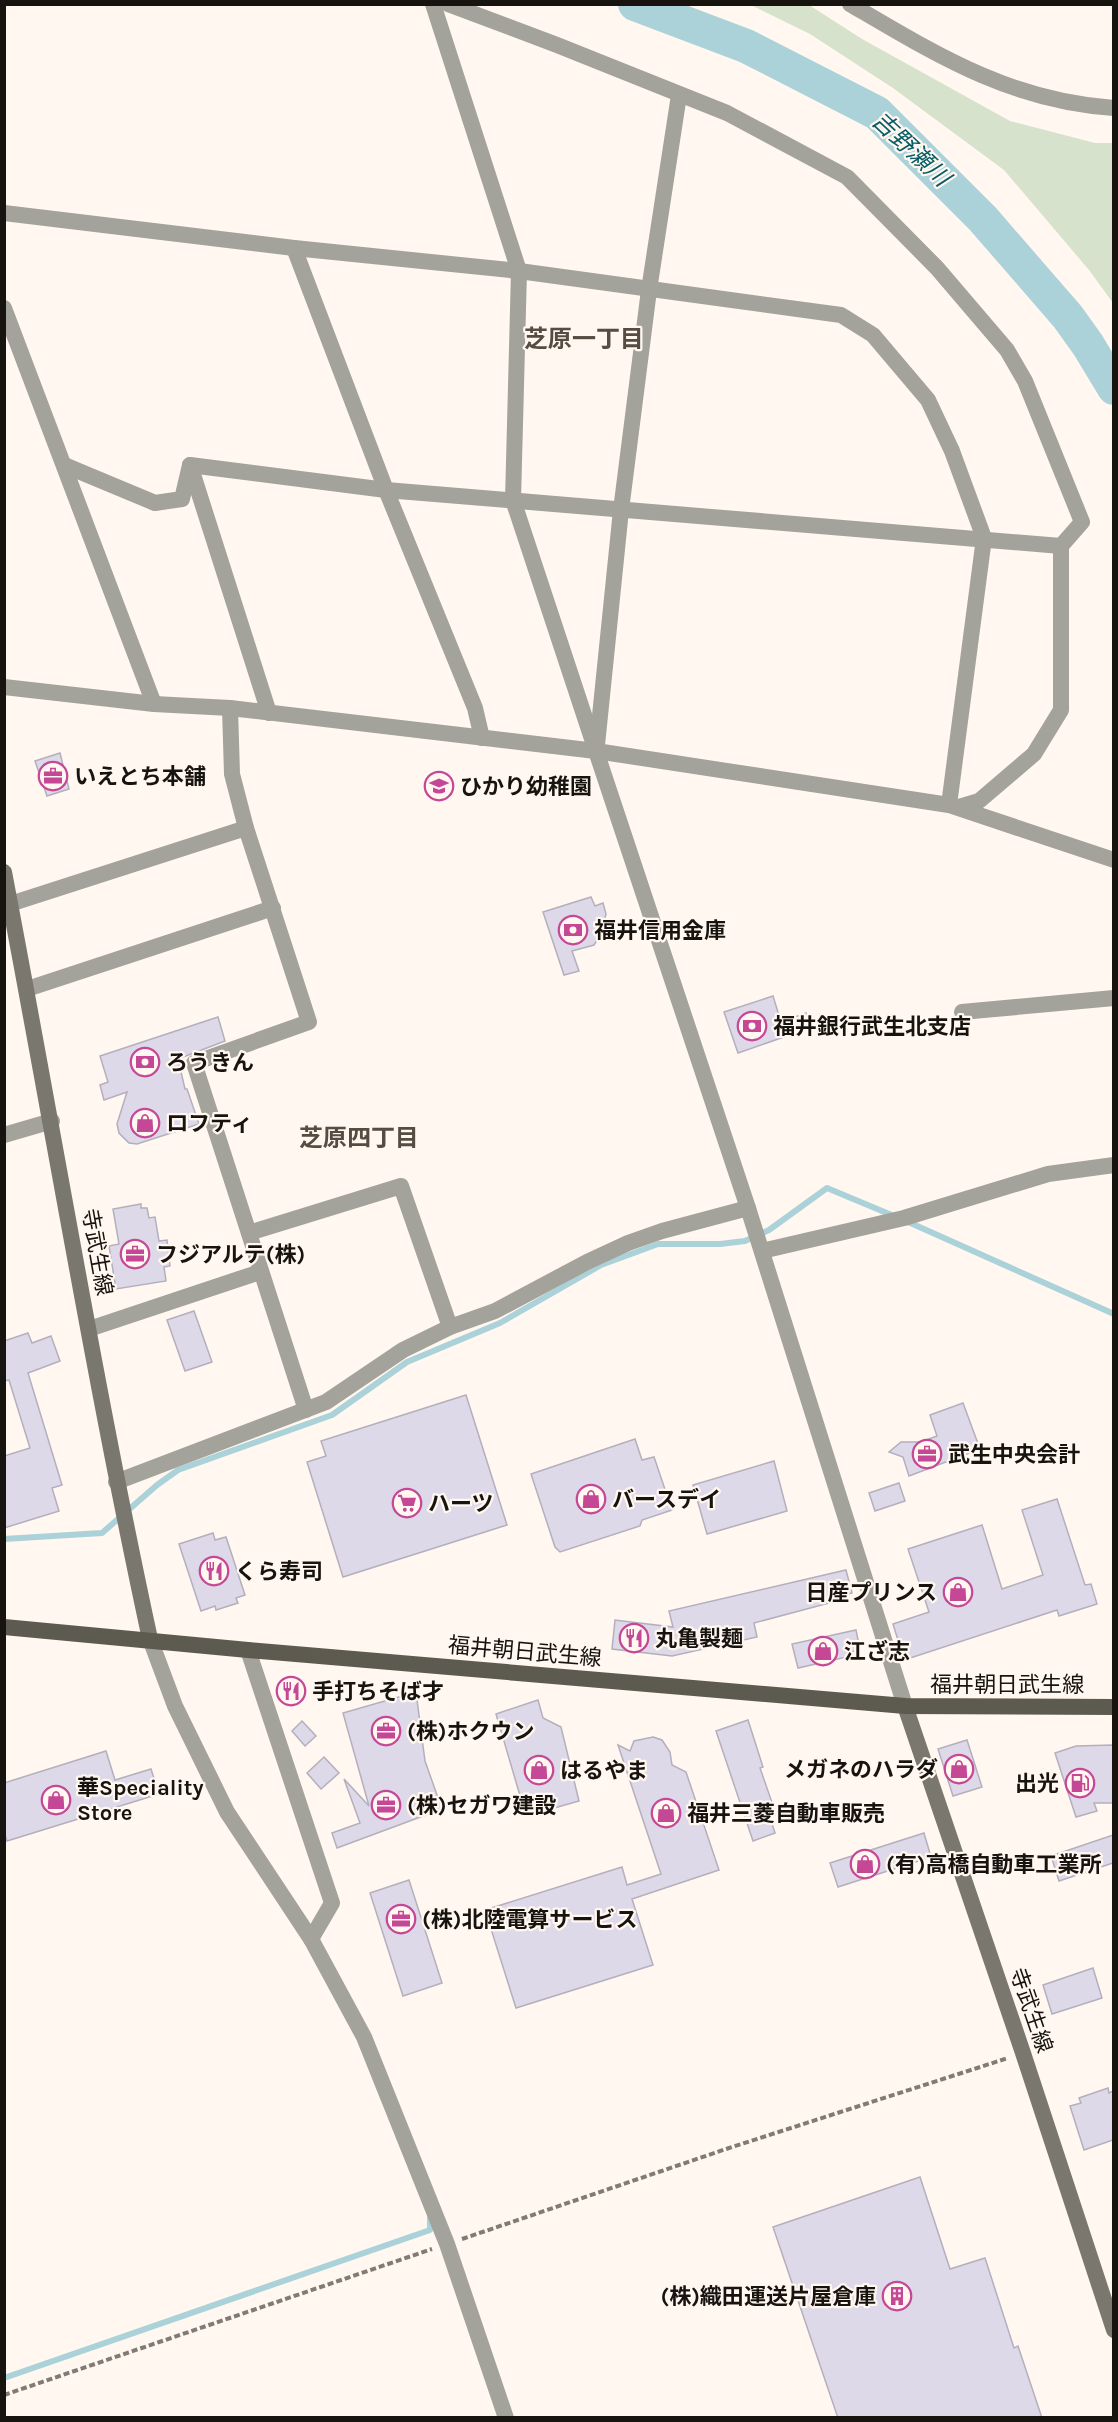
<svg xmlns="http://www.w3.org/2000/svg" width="1118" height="2422" font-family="Karla,'Noto Sans JP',sans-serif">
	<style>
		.green { fill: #d6e2cb }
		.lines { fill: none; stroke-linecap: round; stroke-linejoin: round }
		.stream { stroke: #aad2d8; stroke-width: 6 }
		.river { stroke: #aad2d8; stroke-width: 34 }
		.building { fill: #ded9e8; stroke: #b4afbd; stroke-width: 1.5 }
		.path { stroke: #817b75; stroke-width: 4; stroke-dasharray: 6 3; stroke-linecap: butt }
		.minor { stroke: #a3a29b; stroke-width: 16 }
		.tertiary { stroke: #a3a29b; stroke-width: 16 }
		.secondary { stroke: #7a786e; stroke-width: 16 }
		.primary { stroke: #5d5b4f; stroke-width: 16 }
		.labels { text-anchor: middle; stroke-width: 4.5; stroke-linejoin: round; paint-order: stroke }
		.poi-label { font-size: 22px; font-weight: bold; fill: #17130e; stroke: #fff7f0; text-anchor: start }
		.street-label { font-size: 22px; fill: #17130e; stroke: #fff7f0 }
		.water-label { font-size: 24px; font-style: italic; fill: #075d66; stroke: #fff7f0 }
		.neighbourhood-label { font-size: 24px; font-weight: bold; fill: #564c41; stroke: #fff7f0 }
	</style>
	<rect width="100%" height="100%" fill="#fff7f0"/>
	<path class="green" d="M751,5H809L862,39L1010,121L1095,143H1113V303L1089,270L1004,170L893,88L810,34Z"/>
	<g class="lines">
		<g class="stream">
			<path d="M906,1221L1114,1314"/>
			<path d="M4,1539L102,1533L157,1485L178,1470L332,1415L407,1362L500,1323L601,1265L658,1244H720L745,1241L769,1230L827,1188L894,1216"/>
			<path d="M4,2378L430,2230V2218"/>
		</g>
		<path class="river" d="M635,4L746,46L877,113L983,219L1068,317L1088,345L1114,388"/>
	</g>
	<g class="building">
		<path d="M60,753L69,789L47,796L35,761Z"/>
		<path d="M591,897L595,906L603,903L606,914L601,934L594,945L572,951L579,971L564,975L543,912Z"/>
		<path d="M773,996L781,1022L806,1013L810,1028L738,1053L724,1012Z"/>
		<path d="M218,1017L225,1041L178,1059L185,1089H187L199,1124L137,1144L129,1143L119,1133L117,1124L127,1092L104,1100L100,1085L108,1082L100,1056Z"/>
		<path d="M141,1204V1208H147L149,1218L155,1217L159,1241L167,1240L170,1266L164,1267L166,1281L116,1289L109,1246L119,1244L113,1209Z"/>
		<path d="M194,1311L212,1362L185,1371L167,1320Z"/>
		<path d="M28,1333L32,1343L51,1336L60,1361L28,1373L62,1485L52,1488L59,1511L4,1528V1456L30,1448L9,1380L4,1381V1341Z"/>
		<path d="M466,1395L507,1525L343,1577L307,1462L326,1456L321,1441Z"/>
		<path d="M963,1403L980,1449L909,1476L903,1457L889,1452L901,1442H921L937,1436L930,1415Z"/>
		<path d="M635,1439L642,1460L654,1457L672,1510L642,1520L640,1526L560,1552L555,1547L531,1474Z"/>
		<path d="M774,1461L787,1511L707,1534L693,1485Z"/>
		<path d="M899,1483L905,1501L875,1511L869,1493Z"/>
		<path d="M1057,1499L1085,1585L1091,1584L1097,1604L1059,1616L1057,1610L904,1660L893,1624L929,1612L908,1549L982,1525L1002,1589L1043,1575L1022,1510Z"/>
		<path d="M213,1533L215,1540L226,1537L245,1595L236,1598L238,1603L216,1610L215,1606L201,1611L179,1544Z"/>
		<path d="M846,1570L852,1593L833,1598V1602L754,1623L757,1637L672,1656L612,1649L615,1620L673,1627L669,1611Z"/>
		<path d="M856,1630L860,1650L851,1652V1656L798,1668L792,1644Z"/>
		<path d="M416,1692L425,1761L442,1809L337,1848L332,1833L360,1823L344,1779L369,1806L343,1713Z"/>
		<path d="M538,1700L543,1718L561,1727L579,1801L526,1816L496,1714Z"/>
		<path d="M748,1720L763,1767L760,1768L776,1814L770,1817L775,1833L753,1841L716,1731Z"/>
		<path d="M302,1721L316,1736L305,1746L292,1731Z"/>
		<path d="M653,1737L662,1740L670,1752L672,1765L686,1772L719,1870L632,1899L653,1965L516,2008L485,1910L622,1867L627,1885L661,1874L618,1745L630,1751L634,1741Z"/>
		<path d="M967,1740L982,1787L953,1796L938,1749Z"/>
		<path d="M1113,1745V1803H1094L1097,1811L1076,1817L1055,1753L1076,1746Z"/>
		<path d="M106,1751L115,1780L151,1769L159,1794L7,1841L4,1832V1783Z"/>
		<path d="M324,1757L339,1773L321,1789L307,1773Z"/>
		<path d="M924,1833L931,1857L838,1887L830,1863Z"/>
		<path d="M1113,1835V1863L1059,1881L1051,1856Z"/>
		<path d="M409,1880L442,1983L403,1996L370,1893Z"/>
		<path d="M1093,1968L1102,1998L1052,2014L1043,1985Z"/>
		<path d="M1108,2088L1109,2093L1113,2091V2140L1084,2150L1070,2106L1081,2103L1079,2098Z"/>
		<path d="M920,2177L950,2269L985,2258L1014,2348L1018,2346L1042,2418H838L773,2227Z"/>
	</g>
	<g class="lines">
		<g class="path">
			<path d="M462,2239L732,2147L1008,2058"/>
			<path d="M4,2395L432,2249"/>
		</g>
		<g class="minor">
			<path d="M433,4L519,271L513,500L596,751"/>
			<path d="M448,4L557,45L727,113L847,177L937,268L1007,350L1025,381L1082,522L1061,546V710L1034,754L979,801L959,807"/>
			<path d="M4,213L294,248L519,271L841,315L873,335L928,400L952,451L984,538L949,805"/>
			<path d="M294,248L386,490L475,708L482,738"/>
			<path d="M64,465L155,503L182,499L190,465L386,490L1061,546"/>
			<path d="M190,465L269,713"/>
			<path d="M230,708L232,774L246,828L309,1022L194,1063L306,1410"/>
			<path d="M597,745L621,510L649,290L679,95"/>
			<path d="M10,904L246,828"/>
			<path d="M27,989L273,908"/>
			<path d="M962,1012L1114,998"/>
			<path d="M4,1135L52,1121"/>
			<path d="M249,1233L401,1186L450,1327"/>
			<path d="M762,1251L904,1218L1048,1174L1114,1165"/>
			<path d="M89,1329L260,1272"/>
			<path d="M116,1482L326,1402L403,1350L450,1327L495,1311L587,1262L628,1243L662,1231L748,1208"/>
			<path d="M248,1650L332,1903L311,1939"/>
		</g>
		<g class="tertiary">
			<path d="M850,4C937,55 1010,101 1114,108"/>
			<path d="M4,308L154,704"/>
			<path d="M4,687L154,704L230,708L596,751L949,805L1114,860"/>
			<path d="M596,751L748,1208L905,1706"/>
			<path d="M150,1639L175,1706L227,1812L311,1939L364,2037L447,2244L506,2418"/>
		</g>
		<g class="secondary">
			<path d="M4,872C53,1128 95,1385 150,1639"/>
			<path d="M905,1706L1023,2053L1114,2330"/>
		</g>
		<path class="primary" d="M4,1627L248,1650L905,1706L1114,1707"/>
	</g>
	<defs>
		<g id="office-ring" transform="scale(1.5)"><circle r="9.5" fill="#fff7f0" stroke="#c54897" stroke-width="1.5"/><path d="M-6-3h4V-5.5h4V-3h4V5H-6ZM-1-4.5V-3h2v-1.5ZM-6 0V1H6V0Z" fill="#c54897"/></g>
		<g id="school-ring" transform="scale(1.5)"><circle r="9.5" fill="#fff7f0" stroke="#c54897" stroke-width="1.5"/><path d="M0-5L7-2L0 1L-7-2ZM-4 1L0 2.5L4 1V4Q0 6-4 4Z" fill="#c54897"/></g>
		<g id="bank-ring" transform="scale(1.5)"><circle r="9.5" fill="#fff7f0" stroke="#c54897" stroke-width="1.5"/><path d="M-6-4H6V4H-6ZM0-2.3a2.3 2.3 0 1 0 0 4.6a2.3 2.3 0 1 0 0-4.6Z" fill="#c54897"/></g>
		<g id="shop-ring" transform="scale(1.5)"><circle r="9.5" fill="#fff7f0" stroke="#c54897" stroke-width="1.5"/><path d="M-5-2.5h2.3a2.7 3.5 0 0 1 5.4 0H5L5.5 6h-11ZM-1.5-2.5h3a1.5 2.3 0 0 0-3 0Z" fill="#c54897"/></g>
		<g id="supermarket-ring" transform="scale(1.5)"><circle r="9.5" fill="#fff7f0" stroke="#c54897" stroke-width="1.5"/><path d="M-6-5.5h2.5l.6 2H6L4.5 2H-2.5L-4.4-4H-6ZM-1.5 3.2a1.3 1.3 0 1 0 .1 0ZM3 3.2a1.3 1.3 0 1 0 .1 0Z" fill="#c54897"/></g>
		<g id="restaurant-ring" transform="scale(1.5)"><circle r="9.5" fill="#fff7f0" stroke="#c54897" stroke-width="1.5"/><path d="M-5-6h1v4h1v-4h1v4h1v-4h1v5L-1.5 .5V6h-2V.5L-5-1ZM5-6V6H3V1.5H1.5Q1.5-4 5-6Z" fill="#c54897"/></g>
		<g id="fuel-ring" transform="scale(1.5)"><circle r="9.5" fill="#fff7f0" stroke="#c54897" stroke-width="1.5"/><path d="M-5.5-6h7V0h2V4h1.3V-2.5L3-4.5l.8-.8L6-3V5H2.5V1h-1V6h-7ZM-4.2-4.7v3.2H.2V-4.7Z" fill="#c54897"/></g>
		<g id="building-ring" transform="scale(1.5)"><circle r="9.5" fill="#fff7f0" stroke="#c54897" stroke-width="1.5"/><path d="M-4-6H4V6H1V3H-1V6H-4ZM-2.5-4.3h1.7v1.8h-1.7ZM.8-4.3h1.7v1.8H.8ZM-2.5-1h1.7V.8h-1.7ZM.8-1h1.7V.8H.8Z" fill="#c54897"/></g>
	</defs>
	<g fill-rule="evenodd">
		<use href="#office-ring" x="53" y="776"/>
		<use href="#school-ring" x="439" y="786"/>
		<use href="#bank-ring" x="573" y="930"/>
		<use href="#bank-ring" x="752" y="1026"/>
		<use href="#bank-ring" x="145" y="1062"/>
		<use href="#shop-ring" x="145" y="1123"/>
		<use href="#office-ring" x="135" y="1254"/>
		<use href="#office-ring" x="927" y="1454"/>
		<use href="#shop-ring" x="591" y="1499"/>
		<use href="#supermarket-ring" x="407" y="1503"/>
		<use href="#restaurant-ring" x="214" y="1571"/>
		<use href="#shop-ring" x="958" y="1592"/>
		<use href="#restaurant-ring" x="634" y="1638"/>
		<use href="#shop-ring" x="823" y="1651"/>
		<use href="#restaurant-ring" x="291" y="1691"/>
		<use href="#office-ring" x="386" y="1731"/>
		<use href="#shop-ring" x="959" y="1769"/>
		<use href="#shop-ring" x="539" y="1770"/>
		<use href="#fuel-ring" x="1080" y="1783"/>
		<use href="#shop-ring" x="56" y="1800"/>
		<use href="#office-ring" x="386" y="1805"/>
		<use href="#shop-ring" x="666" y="1813"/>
		<use href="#shop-ring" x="865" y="1864"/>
		<use href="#office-ring" x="401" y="1919"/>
		<use href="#building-ring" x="897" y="2296"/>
	</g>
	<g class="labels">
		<g class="poi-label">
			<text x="74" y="784">いえとち本舗</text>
			<text x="460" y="794">ひかり幼稚園</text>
			<text x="594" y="938">福井信用金庫</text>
			<text x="773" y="1034">福井銀行武生北支店</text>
			<text x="166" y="1070">ろうきん</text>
			<text x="166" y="1131">ロフティ</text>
			<text x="156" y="1262">フジアルテ(株)</text>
			<text x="948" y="1462">武生中央会計</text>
			<text x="612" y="1507">バースデイ</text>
			<text x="428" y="1511">ハーツ</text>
			<text x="235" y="1579">くら寿司</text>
			<text x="937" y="1600" text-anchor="end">日産プリンス</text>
			<text x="655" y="1646">丸亀製麺</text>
			<text x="844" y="1659">江ざ志</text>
			<text x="312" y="1699">手打ちそば才</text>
			<text x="407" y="1739">(株)ホクウン</text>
			<text x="938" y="1777" text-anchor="end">メガネのハラダ</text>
			<text x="560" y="1778">はるやま</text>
			<text x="1059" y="1791" text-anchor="end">出光</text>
			<text x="77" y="1795">華Speciality<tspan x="77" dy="25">Store</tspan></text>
			<text x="407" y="1813">(株)セガワ建設</text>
			<text x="687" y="1821">福井三菱自動車販売</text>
			<text x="886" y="1872">(有)高橋自動車工業所</text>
			<text x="422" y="1927">(株)北陸電算サービス</text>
			<text x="876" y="2304" text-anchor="end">(株)織田運送片屋倉庫</text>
		</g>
		<g class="street-label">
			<text transform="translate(98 1252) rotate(80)" y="8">寺武生線</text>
			<text transform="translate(525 1651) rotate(5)" y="8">福井朝日武生線</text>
			<text x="1007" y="1692">福井朝日武生線</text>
			<text transform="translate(1032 2010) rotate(71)" y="8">寺武生線</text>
		</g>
		<g class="water-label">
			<text transform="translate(911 149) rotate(43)" y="8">吉野瀬川</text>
		</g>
		<g class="neighbourhood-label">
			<text x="584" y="347">芝原一丁目</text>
			<text x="359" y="1146">芝原四丁目</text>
		</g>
	</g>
	<rect width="1118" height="2422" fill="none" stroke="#17130e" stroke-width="12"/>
</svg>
